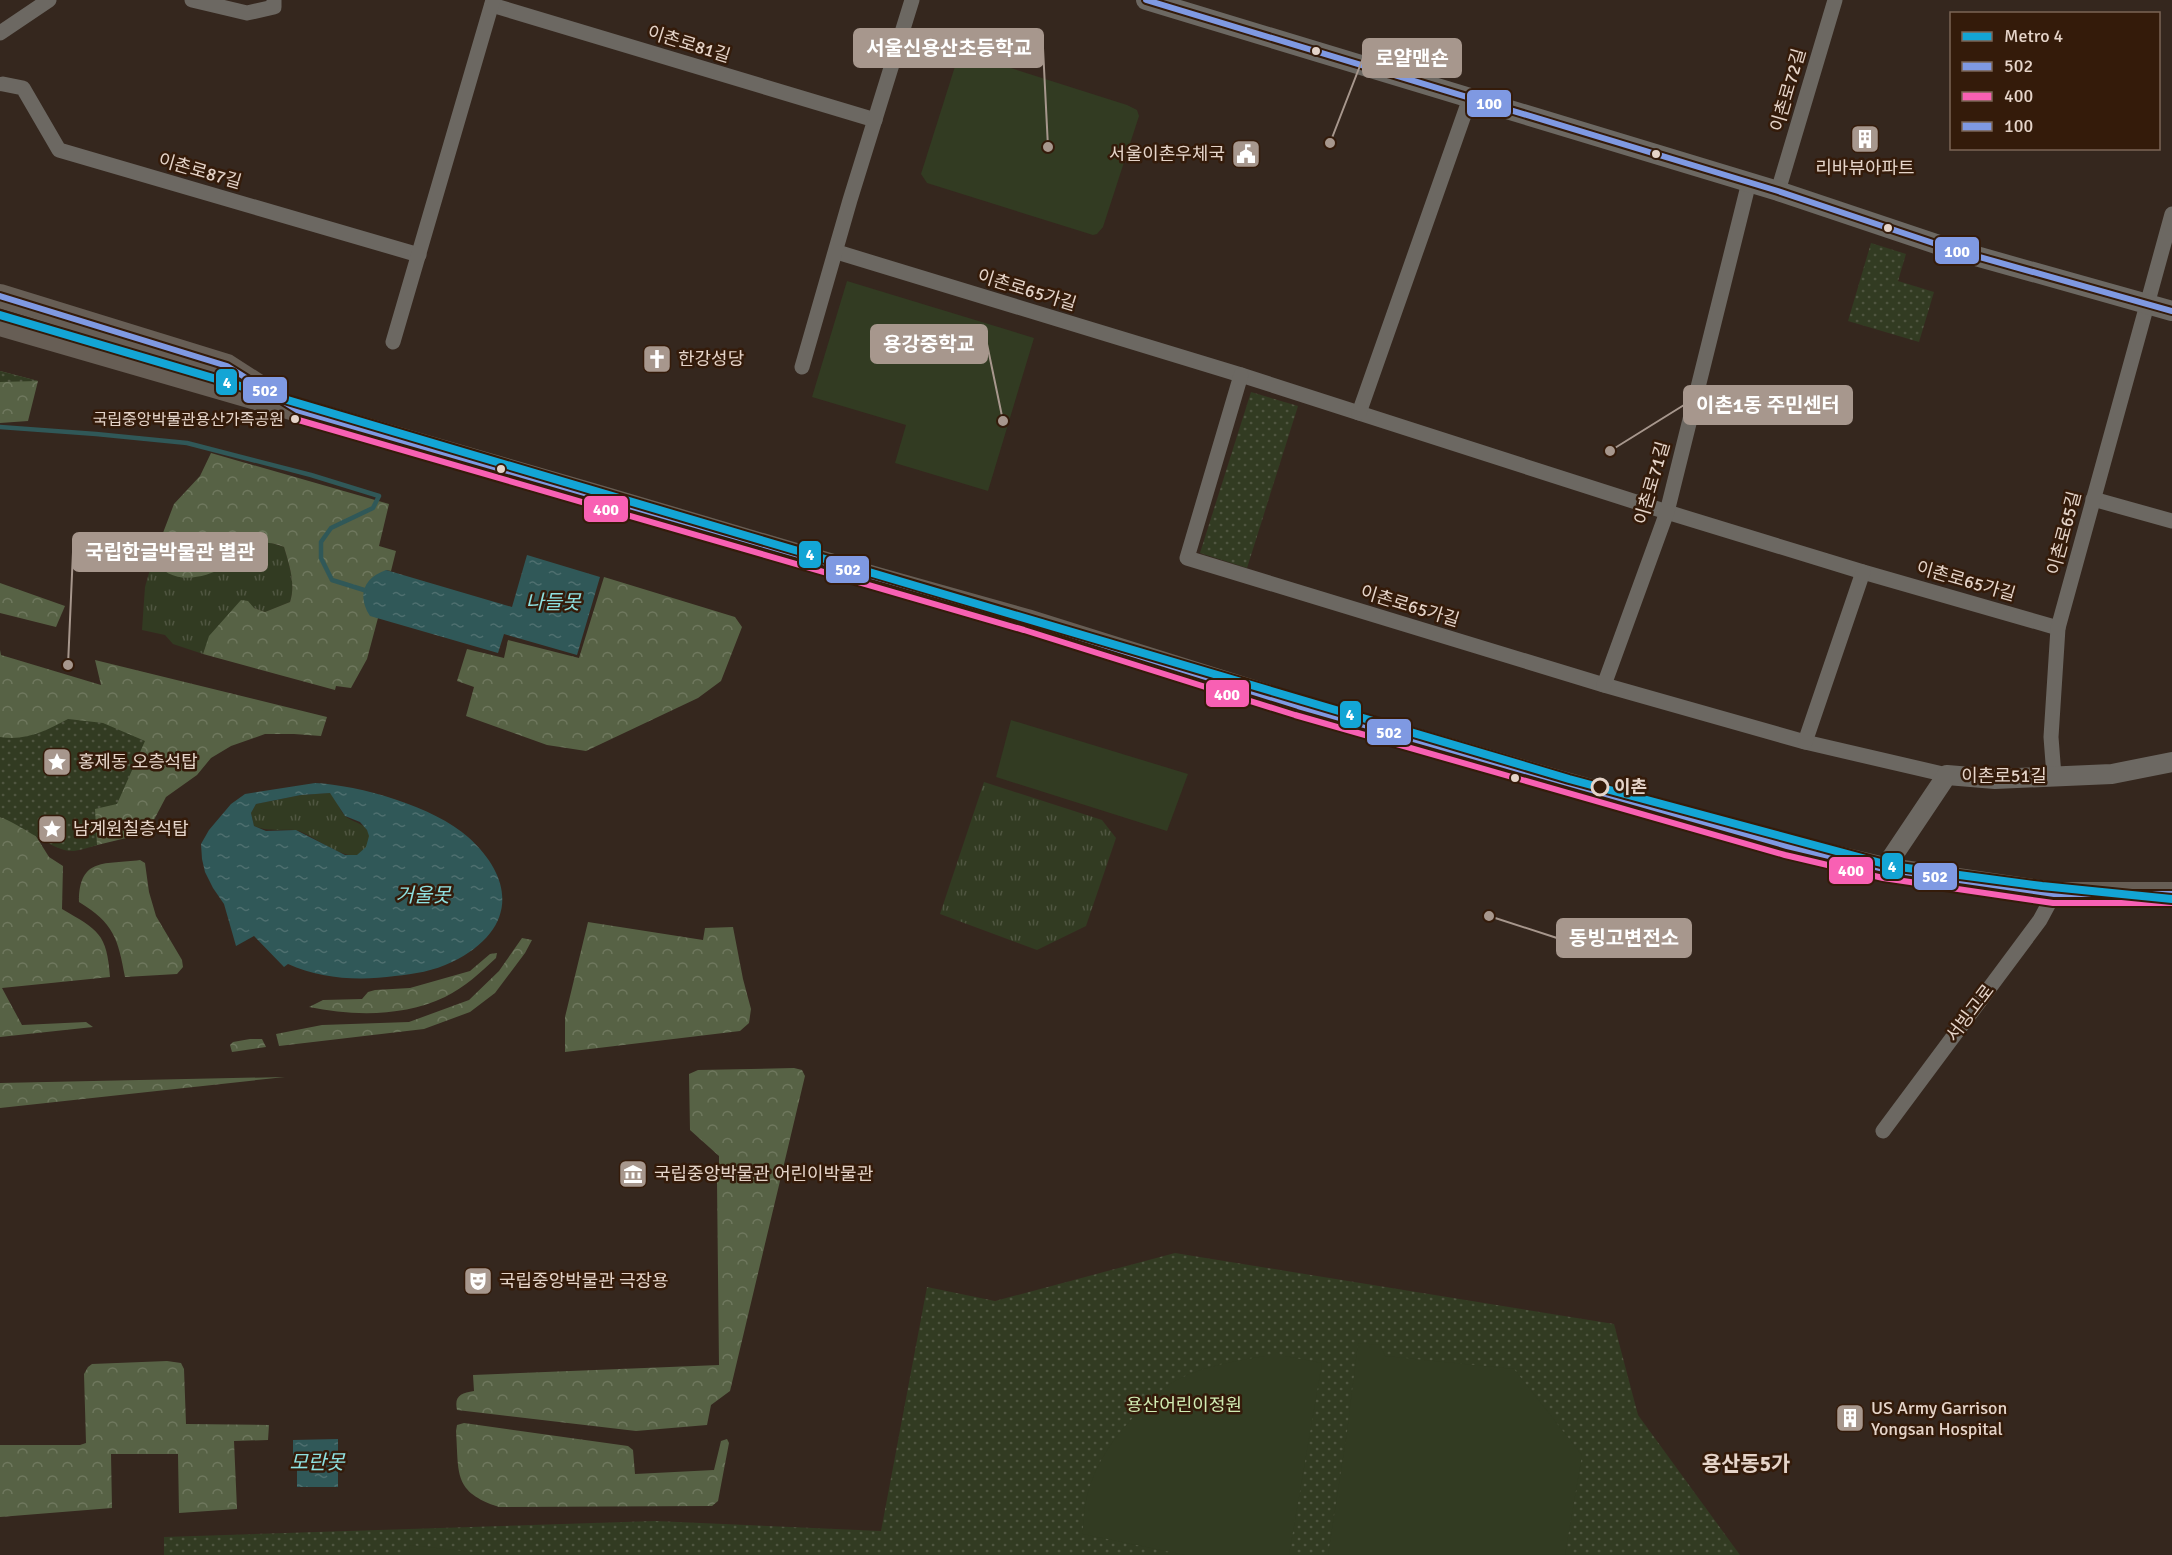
<svg xmlns="http://www.w3.org/2000/svg" width="2172" height="1555" font-family="Signika,'Noto Sans KR',sans-serif">
	<style>
		.grass { fill: url(#grass-tufts) }
		.forest { fill: url(#forest-crowns) }
		.park { fill: url(#park-dots) }
		.pitch { fill: #323b22 }
		.water { fill: url(#water-ripples); fill-rule: evenodd }
		.lines { fill: none; stroke-linecap: round; stroke-linejoin: round }
		.stream { stroke: #305858; stroke-width: 4.5 }
		.minor { stroke: #6c6862; stroke-width: 15 }
		.tertiary { stroke: #6c6862; stroke-width: 20 }
		.primary { stroke: #675e55; stroke-width: 24 }
		.bus-1-casing { stroke: #341b0a; stroke-width: 10 }
		.bus-2-casing { stroke: #341b0a; stroke-width: 10 }
		.bus-3-casing { stroke: #341b0a; stroke-width: 10 }
		.bus-1 { stroke: #7f99e2; stroke-width: 6 }
		.bus-2 { stroke: #f860b3; stroke-width: 6 }
		.bus-3 { stroke: #7f99e2; stroke-width: 6 }
		.metro-1-casing { stroke: #341b0a; stroke-width: 12 }
		.metro-1 { stroke: #13a5d5; stroke-width: 8 }
		.bus-dot { fill: #e5d4c9; stroke: #341b0a; stroke-width: 2 }
		.stop-dot { fill: #341b0a; stroke: #e5d4c9; stroke-width: 3 }
		.labels { text-anchor: middle; stroke-width: 5; stroke-linejoin: round; paint-order: stroke }
		.bus-label { font-size: 16px; fill: #e5d4c9; stroke: #341b0a; text-anchor: end }
		.street-label { font-size: 18px; fill: #e5d4c9; stroke: #341b0a }
		.poi-label { font-size: 18px; fill: #e5d4c9; stroke: #341b0a; text-anchor: start }
		.stop-label { font-size: 18px; font-weight: bold; fill: #e5d4c9; stroke: #341b0a; text-anchor: start }
		.park-label { font-size: 18px; fill: #d1ecb3; stroke: #341b0a }
		.water-label { font-size: 20px; font-style: italic; fill: #8ee1e1; stroke: #341b0a }
		.quarter-label { font-size: 21px; font-weight: bold; fill: #e5d4c9; stroke: #341b0a }
		.leader { fill: none; stroke: #a7978d; stroke-width: 2 }
		.callout-dot { fill: #a7978d; stroke: #341b0a; stroke-width: 2 }
		.callout { fill: #a7978d; stroke: #a7978d; stroke-width: 2 }
		.callout-label { font-size: 20px; text-anchor: middle; font-weight: bold; fill: #fff }
		.line-badge { stroke: #341b0a; stroke-width: 2 }
		.badge-label { font-size: 16px; text-anchor: middle; font-weight: bold; fill: #fff }
	</style>
	<defs>
		<pattern id="grass-tufts" width="24" height="20" patternUnits="userSpaceOnUse" patternTransform="scale(1.5)"><rect width="24" height="20" fill="#323b22"/><path d="M3 7l-1-3M5 7V3M7 7l1-3M15 17l-1-3M17 17v-4M19 17l1-3" fill="none" stroke="#505641"/></pattern>
		<pattern id="forest-crowns" width="20" height="18" patternUnits="userSpaceOnUse" patternTransform="scale(1.5)"><rect width="20" height="18" fill="#576245"/><path d="M2 6a3 3 0 1 1 6 0M12 15a3 3 0 1 1 6 0" fill="none" stroke="#6f785e"/></pattern>
		<pattern id="park-dots" width="8" height="8" patternUnits="userSpaceOnUse" patternTransform="scale(1.5)"><rect width="8" height="8" fill="#323b22"/><path d="M2 2h.1M6 6h.1" fill="none" stroke="#505641" stroke-width="1.8" stroke-linecap="round"/></pattern>
		<pattern id="water-ripples" width="26" height="14" patternUnits="userSpaceOnUse" patternTransform="scale(1.5)"><rect width="26" height="14" fill="#305858"/><path d="M2 4q2-2 4 0t4 0M15 11q2-2 4 0t4 0" fill="none" stroke="#4e6f6f"/></pattern>
	</defs>
	<rect width="100%" height="100%" fill="#35271e"/>
	<g class="grass">
		<path d="M268,542L284,547C289,564 296,584 290,602L265,612L254,608L205,648L203,654L173,644L165,635L142,630L145,587L153,559L160,569L224,567L252,547Z"/>
		<path d="M984,782L1102,820L1116,838L1086,926L1037,950L940,914Z"/>
		<path d="M330,793C337,799 339,810 345,816C354,824 371,823 369,840C363,880 311,831 295,830C281,829 269,832 254,826L251,813L256,804L301,795Z"/>
	</g>
	<g class="forest">
		<path d="M0,371L38,381L28,421L0,423Z"/>
		<path d="M211,453L389,504L379,546L396,551L391,571L386,570L370,615L378,618L367,659L351,688L336,686L335,690L203,654L209,636L241,600L248,601L254,608L265,612L290,602C296,584 289,564 284,547C278,545 271,542 265,543C249,546 239,559 225,567C200,580 170,585 153,559L174,504L200,476Z"/>
		<path d="M604,577L735,617L742,627L721,681L698,698L586,751L547,745L466,716L474,687L457,681L467,649L504,658L508,640L579,658Z"/>
		<path d="M0,583L65,606L56,627L0,613Z"/>
		<path d="M0,650L1,655L101,685L95,660L327,717L321,736L294,734H265L231,746L211,758L197,775L166,797L147,833L89,847L0,777Z"/>
		<path d="M0,817L10,820L34,833L49,857L63,866L62,909C98,930 107,933 110,977L2,988L22,1025L86,1022L93,1027L0,1037Z"/>
		<path d="M140,860L145,863L149,892L156,916L182,960L183,967L177,974L125,977C118,939 114,923 79,902C79,856 106,865 140,860Z"/>
		<path d="M588,922L703,940L705,928L733,927L743,979L751,1009L749,1023L740,1031L565,1052V1017Z"/>
		<path d="M522,938L532,940L525,953L495,993L470,1012L424,1029L279,1046L276,1034L322,1025L409,1022L469,1000L499,971Z"/>
		<path d="M497,953L496,958C480,973 465,987 445,997C403,1017 353,1016 309,1007L323,1000L362,999L368,992L375,990L410,988L470,971L490,954Z"/>
		<path d="M250,1039H262L266,1047L232,1052L230,1045L233,1042Z"/>
		<path d="M794,1068L802,1070L805,1076L730,1391L711,1405L707,1425L636,1431L457,1410C454,1396 461,1393 474,1391L473,1375L719,1365L717,1182L719,1180V1156L690,1130L689,1074L698,1070Z"/>
		<path d="M285,1077L0,1108V1083Z"/>
		<path d="M167,1361L181,1363L184,1369L186,1424L269,1425L268,1440L234,1441L237,1509L179,1513L178,1454H111L112,1508L0,1517V1445H80L86,1443L84,1374L88,1367L92,1364Z"/>
		<path d="M464,1423L628,1446L633,1450L635,1474L714,1470L721,1441L727,1439L729,1443L718,1501L712,1506L499,1507C453,1492 459,1474 456,1431L457,1425Z"/>
	</g>
	<g class="park">
		<path d="M1871,243L1906,254L1898,281L1934,292L1919,342L1848,321Z"/>
		<path d="M0,371L38,381L0,382Z"/>
		<path d="M1251,392L1298,406L1247,568L1200,553Z"/>
		<path d="M68,719L103,723L145,741L117,804L95,809L97,845C90,847 81,850 74,851C55,853 21,824 0,817V737C27,741 45,731 68,719Z"/>
		<path d="M1175,1253L1614,1324L1638,1415L1740,1555H164V1537L655,1521L881,1531L927,1287L995,1301Z"/>
	</g>
	<g class="pitch">
		<path d="M964,55H970L1127,105L1137,110L1139,116L1103,227L1097,234L1093,235L927,183L921,174L957,60Z"/>
		<path d="M847,281L1034,338L988,491L895,463L906,425L812,397Z"/>
		<path d="M1011,720L1188,774L1167,831L996,777Z"/>
		<path d="M1358,1343L1380,1345L1385,1356L1514,1369L1582,1455L1565,1555H1328L1347,1432Z"/>
		<path d="M1265,1356H1285L1322,1363L1289,1555H1185L1083,1534C1082,1482 1107,1441 1145,1406C1157,1395 1165,1385 1181,1378C1208,1365 1236,1361 1265,1356Z"/>
		<path d="M410,1545L499,1555H409Z"/>
	</g>
	<g class="water">
		<path d="M527,555L600,577L577,655L504,634L498,653L370,616C357,596 363,578 386,570L512,607Z"/>
		<path d="M315,783C359,785 435,807 468,837C518,882 514,932 452,962C434,971 414,974 395,976C360,981 320,979 288,964L284,967L254,936L236,946L224,904L213,888L205,872L202,859L201,844L209,830L231,804L245,794ZM330,793L345,816L360,822L367,830L369,836L366,847L357,855H345L296,830L266,831L254,826L251,813L256,804L301,795Z"/>
		<path d="M338,1439V1487H297V1468H293V1440Z"/>
	</g>
	<g class="lines">
		<path class="stream" d="M0,427L96,434L187,443L311,475L379,496L373,508L331,528L321,542V558L332,580L364,590"/>
		<g class="minor">
			<path d="M192,0L247,13L274,7V0"/>
			<path d="M492,5L875,120"/>
			<path d="M0,33L49,0"/>
			<path d="M3,84L23,88L59,150L419,255"/>
			<path d="M1778,191L1835,0"/>
			<path d="M837,252L1241,375L1667,512L1863,572L2058,628"/>
			<path d="M393,342L493,0"/>
			<path d="M802,367L850,200L912,0"/>
			<path d="M1241,375L1187,558L1604,685L1805,742L1947,775"/>
			<path d="M1359,413L1470,98"/>
			<path d="M2093,499L2172,521"/>
			<path d="M1604,685L1667,512L1749,182"/>
			<path d="M1805,742L1863,572"/>
			<path d="M2054,776L2051,737L2058,628L2172,214"/>
			<path d="M1883,1131L2040,920L2054,894"/>
		</g>
		<g class="tertiary">
			<path d="M1146,0L1778,191L1951,249L2172,311"/>
			<path d="M1884,869L1947,775L1995,779L2112,774L2172,762"/>
		</g>
		<g class="primary">
			<path d="M0,296L227,366L272,395"/>
			<path d="M0,324L589,494L877,579L1027,621L1298,706L1555,781L1787,846L1884,869L2054,894H2172"/>
		</g>
		<g class="bus-1-casing">
			<path id="bus-1" d="M0,296L227,366L297,410L1027,621L1298,706L1787,846L1884,869L2054,894H2172"/>
		</g>
		<g class="bus-2-casing">
			<path id="bus-2" d="M295,419L1024,630L1295,715L1785,855L1883,878L2053,903H2172"/>
		</g>
		<g class="bus-3-casing">
			<path id="bus-3" d="M1146,0L1778,191L1951,249L2172,311"/>
		</g>
		<use href="#bus-1" class="bus-1"/>
		<use href="#bus-2" class="bus-2"/>
		<use href="#bus-3" class="bus-3"/>
		<g class="metro-1-casing">
			<path id="metro-1" d="M0,315L1569,779L1892,866L2042,886L2172,899"/>
		</g>
		<use href="#metro-1" class="metro-1"/>
	</g>
	<defs>
		<g id="building-square" transform="scale(1.5)"><rect x="-9" y="-9" width="18" height="18" rx="4" fill="#a7978d" stroke="#341b0a"/><path d="M-4-6H4V6H1V3H-1V6H-4ZM-2.5-4.3h1.7v1.8h-1.7ZM.8-4.3h1.7v1.8H.8ZM-2.5-1h1.7V.8h-1.7ZM.8-1h1.7V.8H.8Z" fill="#fff"/></g>
		<g id="civic-square" transform="scale(1.5)"><rect x="-9" y="-9" width="18" height="18" rx="4" fill="#a7978d" stroke="#341b0a"/><path d="M-.6-6.5H3V-4.5H.6V-3L4-1V1h2V6H-6V1h2V-1L-.6-3ZM-1.2 2.5V6h2.4V2.5Z" fill="#fff"/></g>
		<g id="church-square" transform="scale(1.5)"><rect x="-9" y="-9" width="18" height="18" rx="4" fill="#a7978d" stroke="#341b0a"/><path d="M-1.2-6h2.4v3.5h3.3v2.4h-3.3V6h-2.4V-.1h-3.3v-2.4h3.3Z" fill="#fff"/></g>
		<g id="sight-square" transform="scale(1.5)"><rect x="-9" y="-9" width="18" height="18" rx="4" fill="#a7978d" stroke="#341b0a"/><path d="M0-6L1.8-2.2L6-1.7L2.9 1.2L3.7 5.4L0 3.3L-3.7 5.4L-2.9 1.2L-6-1.7L-1.8-2.2Z" fill="#fff"/></g>
		<g id="museum-square" transform="scale(1.5)"><rect x="-9" y="-9" width="18" height="18" rx="4" fill="#a7978d" stroke="#341b0a"/><path d="M0-6L6-3V-2H-6V-3ZM-5-1h2V3h-2ZM-1-1h2V3h-2ZM3-1h2V3H3ZM-6 4H6V6H-6Z" fill="#fff"/></g>
		<g id="theatre-square" transform="scale(1.5)"><rect x="-9" y="-9" width="18" height="18" rx="4" fill="#a7978d" stroke="#341b0a"/><path d="M-5-5.5Q0-4 5-5.5V0Q5 5 0 6Q-5 5-5 0ZM-3.3-2.5H-1v1.5H-3.3ZM1-2.5H3.3v1.5H1ZM-2.8 1Q0 5.5 2.8 1Z" fill="#fff"/></g>
	</defs>
	<g fill-rule="evenodd">
		<use href="#building-square" x="1865" y="139"/>
		<use href="#civic-square" x="1246" y="154"/>
		<use href="#church-square" x="657" y="359"/>
		<use href="#sight-square" x="57" y="762"/>
		<use href="#sight-square" x="52" y="829"/>
		<use href="#museum-square" x="633" y="1174"/>
		<use href="#theatre-square" x="478" y="1281"/>
		<use href="#building-square" x="1850" y="1418"/>
	</g>
	<g class="bus-dot">
		<circle cx="1316" cy="51" r="5"/>
		<circle cx="1656" cy="154" r="5"/>
		<circle cx="1888" cy="228" r="5"/>
		<circle cx="295" cy="419" r="5"/>
		<circle cx="501" cy="469" r="5"/>
		<circle cx="1515" cy="778" r="5"/>
	</g>
	<circle class="stop-dot" cx="1600" cy="787" r="8"/>
	<g class="labels">
		<g class="bus-label">
			<text x="284" y="425">국립중앙박물관용산가족공원</text>
		</g>
		<g class="street-label">
			<text transform="translate(689 44) rotate(17)" y="6">이촌로81길</text>
			<text transform="translate(1788 90) rotate(-74)" y="6">이촌로72길</text>
			<text transform="translate(200 171) rotate(16)" y="6">이촌로87길</text>
			<text transform="translate(1027 290) rotate(17)" y="6">이촌로65가길</text>
			<text transform="translate(1652 483) rotate(-74)" y="6">이촌로71길</text>
			<text transform="translate(2064 533) rotate(-75)" y="6">이촌로65길</text>
			<text transform="translate(1966 581) rotate(16)" y="6">이촌로65가길</text>
			<text transform="translate(1410 606) rotate(17)" y="6">이촌로65가길</text>
			<text x="2004" y="782">이촌로51길</text>
			<text transform="translate(1970 1013) rotate(-53)" y="6">서빙고로</text>
		</g>
		<g class="poi-label">
			<text x="1225" y="160" text-anchor="end">서울이촌우체국</text>
			<text x="1865" y="174" text-anchor="middle">리바뷰아파트</text>
			<text x="678" y="365">한강성당</text>
			<text x="78" y="768">홍제동 오층석탑</text>
			<text x="73" y="835">남계원칠층석탑</text>
			<text x="654" y="1180">국립중앙박물관 어린이박물관</text>
			<text x="499" y="1287">국립중앙박물관 극장용</text>
			<text x="1871" y="1414">US Army Garrison<tspan x="1871" dy="21">Yongsan Hospital</tspan></text>
		</g>
		<g class="stop-label">
			<text x="1614" y="793">이촌</text>
		</g>
		<g class="park-label">
			<text x="1184" y="1411">용산어린이정원</text>
		</g>
		<g class="water-label">
			<text x="553" y="609">나들못</text>
			<text x="423" y="902">거울못</text>
			<text x="317" y="1469">모란못</text>
		</g>
		<g class="quarter-label">
			<text x="1746" y="1471">용산동5가</text>
		</g>
	</g>
	<path class="leader" d="M1048 147L1043 48M1330 143L1363 58M1003 421L987 344M1610 451L1684 405M68 665L73 552M1489 916L1557 938"/>
	<g class="callout-dot">
		<circle cx="1048" cy="147" r="6"/>
		<circle cx="1330" cy="143" r="6"/>
		<circle cx="1003" cy="421" r="6"/>
		<circle cx="1610" cy="451" r="6"/>
		<circle cx="68" cy="665" r="6"/>
		<circle cx="1489" cy="916" r="6"/>
	</g>
	<g class="callout">
		<rect x="854" y="29" width="189" height="38" rx="6"/>
		<rect x="1363" y="39" width="98" height="38" rx="6"/>
		<rect x="871" y="325" width="116" height="38" rx="6"/>
		<rect x="1684" y="386" width="168" height="38" rx="6"/>
		<rect x="73" y="533" width="194" height="38" rx="6"/>
		<rect x="1557" y="919" width="134" height="38" rx="6"/>
	</g>
	<g class="callout-label">
		<text x="949" y="55">서울신용산초등학교</text>
		<text x="1412" y="65">로얄맨숀</text>
		<text x="929" y="351">용강중학교</text>
		<text x="1768" y="412">이촌1동 주민센터</text>
		<text x="170" y="559">국립한글박물관 별관</text>
		<text x="1624" y="945">동빙고변전소</text>
	</g>
	<g class="line-badge">
		<rect x="1466" y="89" width="46" height="29" rx="6" fill="#7f99e2"/>
		<rect x="1934" y="236" width="46" height="29" rx="6" fill="#7f99e2"/>
		<rect x="215" y="368" width="23" height="28" rx="6" fill="#13a5d5"/>
		<rect x="242" y="376" width="46" height="28" rx="6" fill="#7f99e2"/>
		<rect x="583" y="495" width="46" height="28" rx="6" fill="#f860b3"/>
		<rect x="798" y="540" width="24" height="29" rx="6" fill="#13a5d5"/>
		<rect x="825" y="555" width="45" height="29" rx="6" fill="#7f99e2"/>
		<rect x="1205" y="679" width="45" height="29" rx="6" fill="#f860b3"/>
		<rect x="1339" y="700" width="23" height="29" rx="6" fill="#13a5d5"/>
		<rect x="1366" y="718" width="46" height="28" rx="6" fill="#7f99e2"/>
		<rect x="1881" y="852" width="23" height="28" rx="6" fill="#13a5d5"/>
		<rect x="1828" y="856" width="46" height="29" rx="6" fill="#f860b3"/>
		<rect x="1913" y="862" width="45" height="29" rx="6" fill="#7f99e2"/>
	</g>
	<g class="badge-label">
		<text x="1489" y="109">100</text>
		<text x="1957" y="257">100</text>
		<text x="227" y="388">4</text>
		<text x="265" y="396">502</text>
		<text x="606" y="515">400</text>
		<text x="810" y="560">4</text>
		<text x="848" y="575">502</text>
		<text x="1227" y="700">400</text>
		<text x="1350" y="720">4</text>
		<text x="1389" y="738">502</text>
		<text x="1892" y="872">4</text>
		<text x="1851" y="876">400</text>
		<text x="1935" y="882">502</text>
	</g>
	<rect x="1950" y="12" width="210" height="138" fill="#341b0a" stroke="#7b6556" stroke-width="1.5"/>
	<rect x="1962" y="32" width="30" height="9" fill="#13a5d5" stroke="#7b6556" stroke-width="1.5"/>
	<text x="2004" y="42" font-size="18" fill="#e5d4c9">Metro 4</text>
	<rect x="1962" y="62" width="30" height="9" fill="#7f99e2" stroke="#7b6556" stroke-width="1.5"/>
	<text x="2004" y="72" font-size="18" fill="#e5d4c9">502</text>
	<rect x="1962" y="92" width="30" height="9" fill="#f860b3" stroke="#7b6556" stroke-width="1.5"/>
	<text x="2004" y="102" font-size="18" fill="#e5d4c9">400</text>
	<rect x="1962" y="122" width="30" height="9" fill="#7f99e2" stroke="#7b6556" stroke-width="1.5"/>
	<text x="2004" y="132" font-size="18" fill="#e5d4c9">100</text>
</svg>
